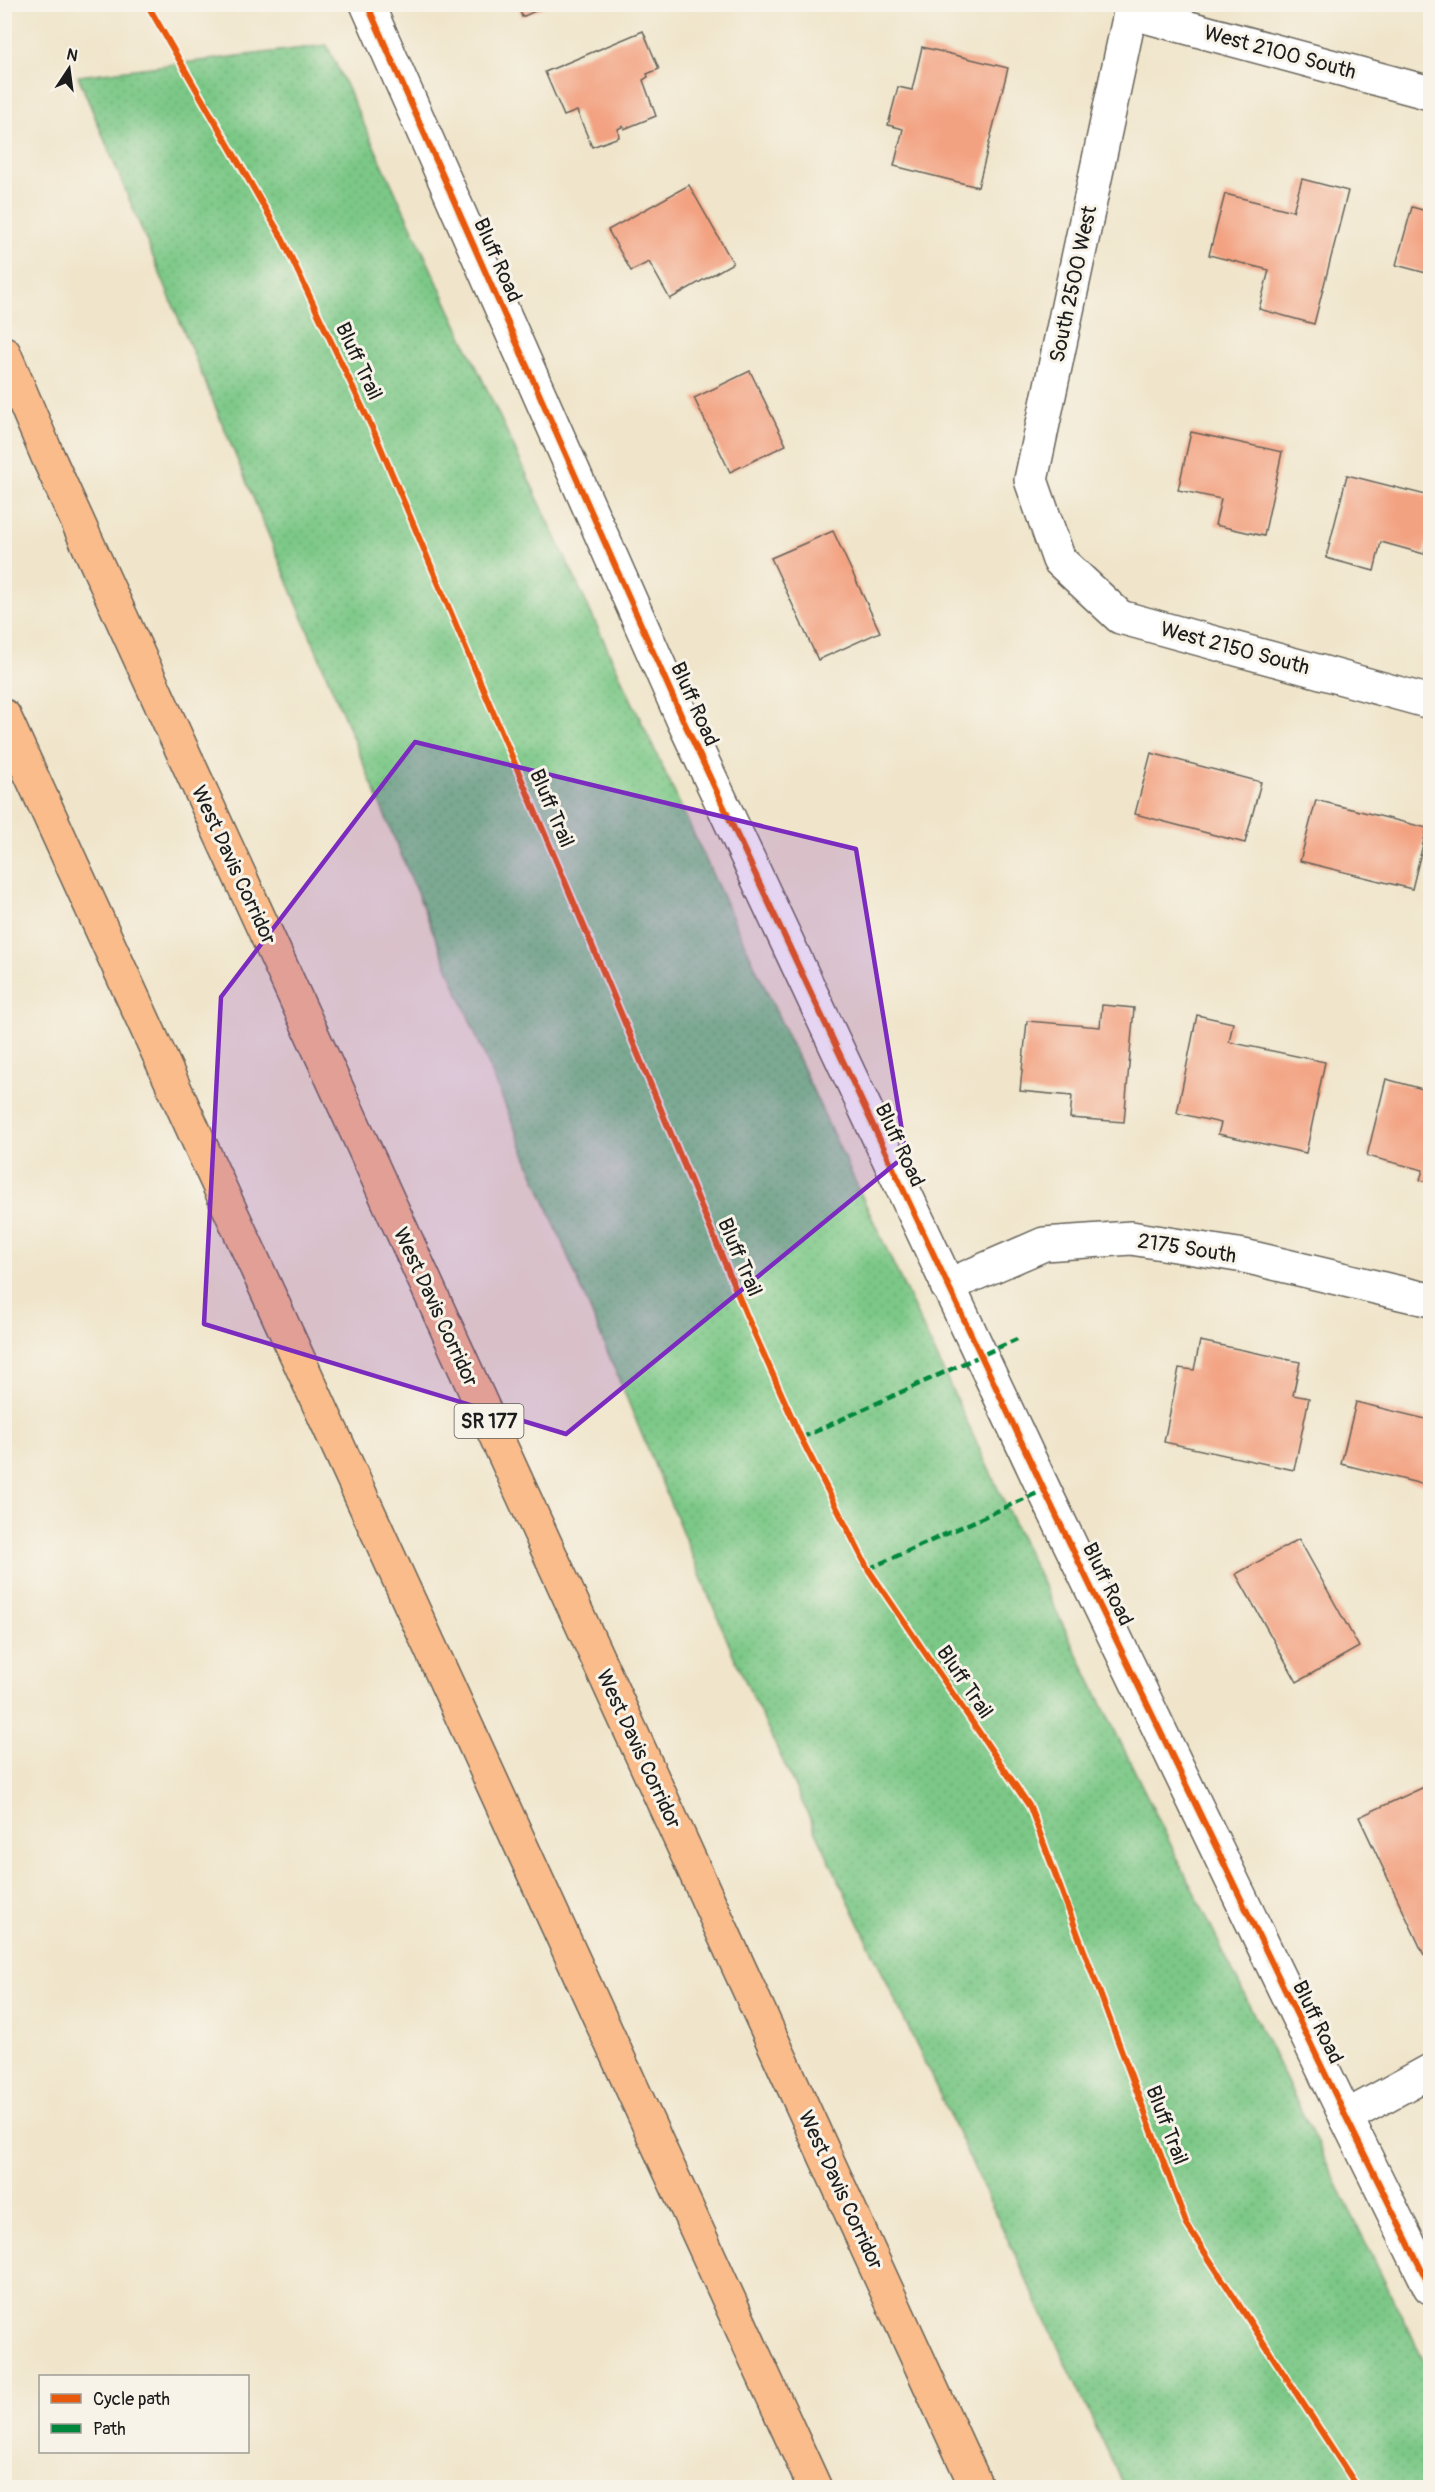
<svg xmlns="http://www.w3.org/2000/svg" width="1435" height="2492" font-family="Pangolin,sans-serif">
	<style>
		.grass { fill: url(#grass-dots); stroke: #4c7252; stroke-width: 1.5 }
		.building { fill: #f3a281 }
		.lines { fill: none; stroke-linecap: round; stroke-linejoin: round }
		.minor-casing { stroke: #666259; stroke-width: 36 }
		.tertiary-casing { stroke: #666259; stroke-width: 36 }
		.motorway-casing { stroke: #666259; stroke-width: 36 }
		.minor { stroke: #fff; stroke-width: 33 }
		.tertiary { stroke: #fff; stroke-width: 33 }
		.motorway { stroke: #fabc8b; stroke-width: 33 }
		.quiet { stroke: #00873e; stroke-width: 4.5; stroke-dasharray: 9 4.5; stroke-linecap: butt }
		.cycleway-casing { stroke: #f7f3e8; stroke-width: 10 }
		.cycleway { stroke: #e8590c; stroke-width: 6 }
		.marked { fill: #7b2cbf; fill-opacity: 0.2; stroke: #7b2cbf; stroke-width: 4.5; stroke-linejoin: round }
		.labels { text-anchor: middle; stroke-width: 6; stroke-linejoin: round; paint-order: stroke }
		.shield { fill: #f7f3e8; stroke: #5e5c59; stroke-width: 1.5 }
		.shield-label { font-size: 20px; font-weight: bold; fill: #1c1c1c }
		.street-label { font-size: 21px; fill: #1c1c1c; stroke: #f7f3e8 }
	</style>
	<defs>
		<pattern id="grass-dots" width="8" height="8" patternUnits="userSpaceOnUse" patternTransform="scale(1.5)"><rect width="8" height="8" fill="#7bc887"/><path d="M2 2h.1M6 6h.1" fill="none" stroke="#6aab74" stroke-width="1.8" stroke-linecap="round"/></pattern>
	</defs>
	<rect width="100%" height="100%" fill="#f7f3e8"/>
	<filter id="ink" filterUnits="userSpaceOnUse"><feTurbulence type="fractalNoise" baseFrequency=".0167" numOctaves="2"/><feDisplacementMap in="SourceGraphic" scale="12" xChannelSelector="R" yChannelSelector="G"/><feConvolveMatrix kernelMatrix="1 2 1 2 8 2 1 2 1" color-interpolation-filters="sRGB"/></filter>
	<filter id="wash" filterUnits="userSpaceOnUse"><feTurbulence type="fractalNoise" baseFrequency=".008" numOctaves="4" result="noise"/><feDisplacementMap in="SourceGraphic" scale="24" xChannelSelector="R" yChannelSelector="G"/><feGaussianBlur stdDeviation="1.35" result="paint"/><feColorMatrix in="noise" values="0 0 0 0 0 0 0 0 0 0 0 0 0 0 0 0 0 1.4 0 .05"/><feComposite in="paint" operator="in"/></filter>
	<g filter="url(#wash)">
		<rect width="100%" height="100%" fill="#f0e5cb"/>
		<path class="grass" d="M327,45L1024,1545L1430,2374V2487H1124L735,1659L78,76Z"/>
		<g id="blocks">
			<g class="building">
				<path d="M517,4H551L522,17Z"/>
				<path d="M643,31L659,69L647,74L648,77L643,80L656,116L624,129L623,126L618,129L619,137L592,147L577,111L564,116L545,72Z"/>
				<path d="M922,47L1008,68L978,187L894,166L903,129L888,125L898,87L912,90Z"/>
				<path d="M1302,179L1348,191L1314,324L1259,309L1269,270L1209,255L1225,194L1293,211Z"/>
				<path d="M689,185L733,263L670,299L649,262L631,271L608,230Z"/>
				<path d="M1412,207L1430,212V274L1396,265Z"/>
				<path d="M750,371L786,445L730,472L694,398Z"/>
				<path d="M1191,432L1282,452L1264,536L1215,525L1221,499L1178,490Z"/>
				<path d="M1347,475L1430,496V529L1424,554L1381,542L1374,571L1326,558Z"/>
				<path d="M833,531L880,632L818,660L771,558Z"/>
				<path d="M1151,753L1261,782L1245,843L1135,814Z"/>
				<path d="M1316,800L1427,828L1412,889L1300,861Z"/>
				<path d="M1102,1005L1134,1008L1124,1122L1070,1118L1072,1096L1020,1091L1027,1021L1100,1027Z"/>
				<path d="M1197,1015L1233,1023L1229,1042L1325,1062L1306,1153L1218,1134L1221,1123L1177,1113Z"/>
				<path d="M1386,1079L1430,1091V1182L1420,1180L1423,1170L1367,1156Z"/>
				<path d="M1200,1341L1300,1362L1293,1395L1309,1398L1294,1470L1164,1442L1179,1368L1194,1370Z"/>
				<path d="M1356,1402L1430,1420V1486L1341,1464Z"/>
				<path d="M1299,1539L1359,1647L1297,1682L1236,1574Z"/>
				<path d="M1424,1787L1430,1801V1953L1424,1955L1359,1817Z"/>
			</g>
		</g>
	</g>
	<g filter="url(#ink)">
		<use href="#blocks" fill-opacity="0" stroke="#666259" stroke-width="1.5"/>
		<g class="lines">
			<g class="minor-casing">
				<g id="minor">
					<path d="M1132,4L1031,480L1059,560L1120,617L1430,702"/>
					<path d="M1130,12L1430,93"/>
					<path d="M947,1286L1044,1244L1131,1238L1244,1256L1430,1300"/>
					<path d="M1346,2117L1430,2071"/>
				</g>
			</g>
			<g class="tertiary-casing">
				<path id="tertiary" d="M367,4L684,722L1044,1490L1346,2117L1430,2287"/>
			</g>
			<g class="motorway-casing">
				<g id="motorway">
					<path d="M4,353L48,457L977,2488"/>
					<path d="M4,716L815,2488"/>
				</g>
			</g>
			<use href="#minor" class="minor"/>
			<use href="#tertiary" class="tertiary"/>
			<use href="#motorway" class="motorway"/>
			<g class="quiet">
				<path d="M801,1438L1017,1339"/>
				<path d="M868,1569L1044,1490"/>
			</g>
			<g class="cycleway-casing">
				<g id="cycleway">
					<path d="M147,4L281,236L375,434L622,1016L748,1319L801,1438L868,1569L1030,1807L1187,2225L1358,2488"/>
					<path d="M367,4L684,722L1044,1490L1346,2117L1430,2287"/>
				</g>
			</g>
			<use href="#cycleway" class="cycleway"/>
		</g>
	</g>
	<path class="marked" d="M415,742L856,849L906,1155L566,1434L204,1324L221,997Z"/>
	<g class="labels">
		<rect class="shield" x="454.5" y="1404" width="69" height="34" rx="4.5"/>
		<g class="shield-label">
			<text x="489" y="1428">SR 177</text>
		</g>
		<g class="street-label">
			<text transform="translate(1280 52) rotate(15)" y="7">West 2100 South</text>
			<text transform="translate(498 260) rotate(66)" y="7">Bluff Road</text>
			<text transform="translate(1073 284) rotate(-78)" y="7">South 2500 West</text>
			<text transform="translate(359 361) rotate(65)" y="7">Bluff Trail</text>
			<text transform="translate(1235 648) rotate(15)" y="7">West 2150 South</text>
			<text transform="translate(695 704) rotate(66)" y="7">Bluff Road</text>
			<text transform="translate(552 808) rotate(67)" y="7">Bluff Trail</text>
			<text transform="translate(234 865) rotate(65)" y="7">West Davis Corridor</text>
			<text transform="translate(900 1145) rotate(65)" y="7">Bluff Road</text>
			<text transform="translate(1187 1248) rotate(9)" y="7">2175 South</text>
			<text transform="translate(740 1257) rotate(67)" y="7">Bluff Trail</text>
			<text transform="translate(436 1307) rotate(65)" y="7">West Davis Corridor</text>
			<text transform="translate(1108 1584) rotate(64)" y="7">Bluff Road</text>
			<text transform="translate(965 1682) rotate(56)" y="7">Bluff Trail</text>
			<text transform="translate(639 1749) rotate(65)" y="7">West Davis Corridor</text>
			<text transform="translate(1318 2022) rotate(64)" y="7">Bluff Road</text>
			<text transform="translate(1167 2125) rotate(69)" y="7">Bluff Trail</text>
			<text transform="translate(841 2190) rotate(65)" y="7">West Davis Corridor</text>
		</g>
	</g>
	<rect width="1435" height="2492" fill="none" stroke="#f7f3e8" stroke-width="24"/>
	<rect x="39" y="2375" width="210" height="78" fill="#f7f3e8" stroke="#9f9d96" stroke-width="1.5"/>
	<rect x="51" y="2394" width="30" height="9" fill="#e8590c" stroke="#9f9d96" stroke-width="1.5"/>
	<text x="93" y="2405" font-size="18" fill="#1c1c1c">Cycle path</text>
	<rect x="51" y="2424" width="30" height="9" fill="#00873e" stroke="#9f9d96" stroke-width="1.5"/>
	<text x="93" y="2435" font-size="18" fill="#1c1c1c">Path</text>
	<g transform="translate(69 69) rotate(13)" stroke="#f7f3e8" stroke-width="4.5" paint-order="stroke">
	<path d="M0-4.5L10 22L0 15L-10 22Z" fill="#1c1c1c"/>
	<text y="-9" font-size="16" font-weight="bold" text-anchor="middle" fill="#1c1c1c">N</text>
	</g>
</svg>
